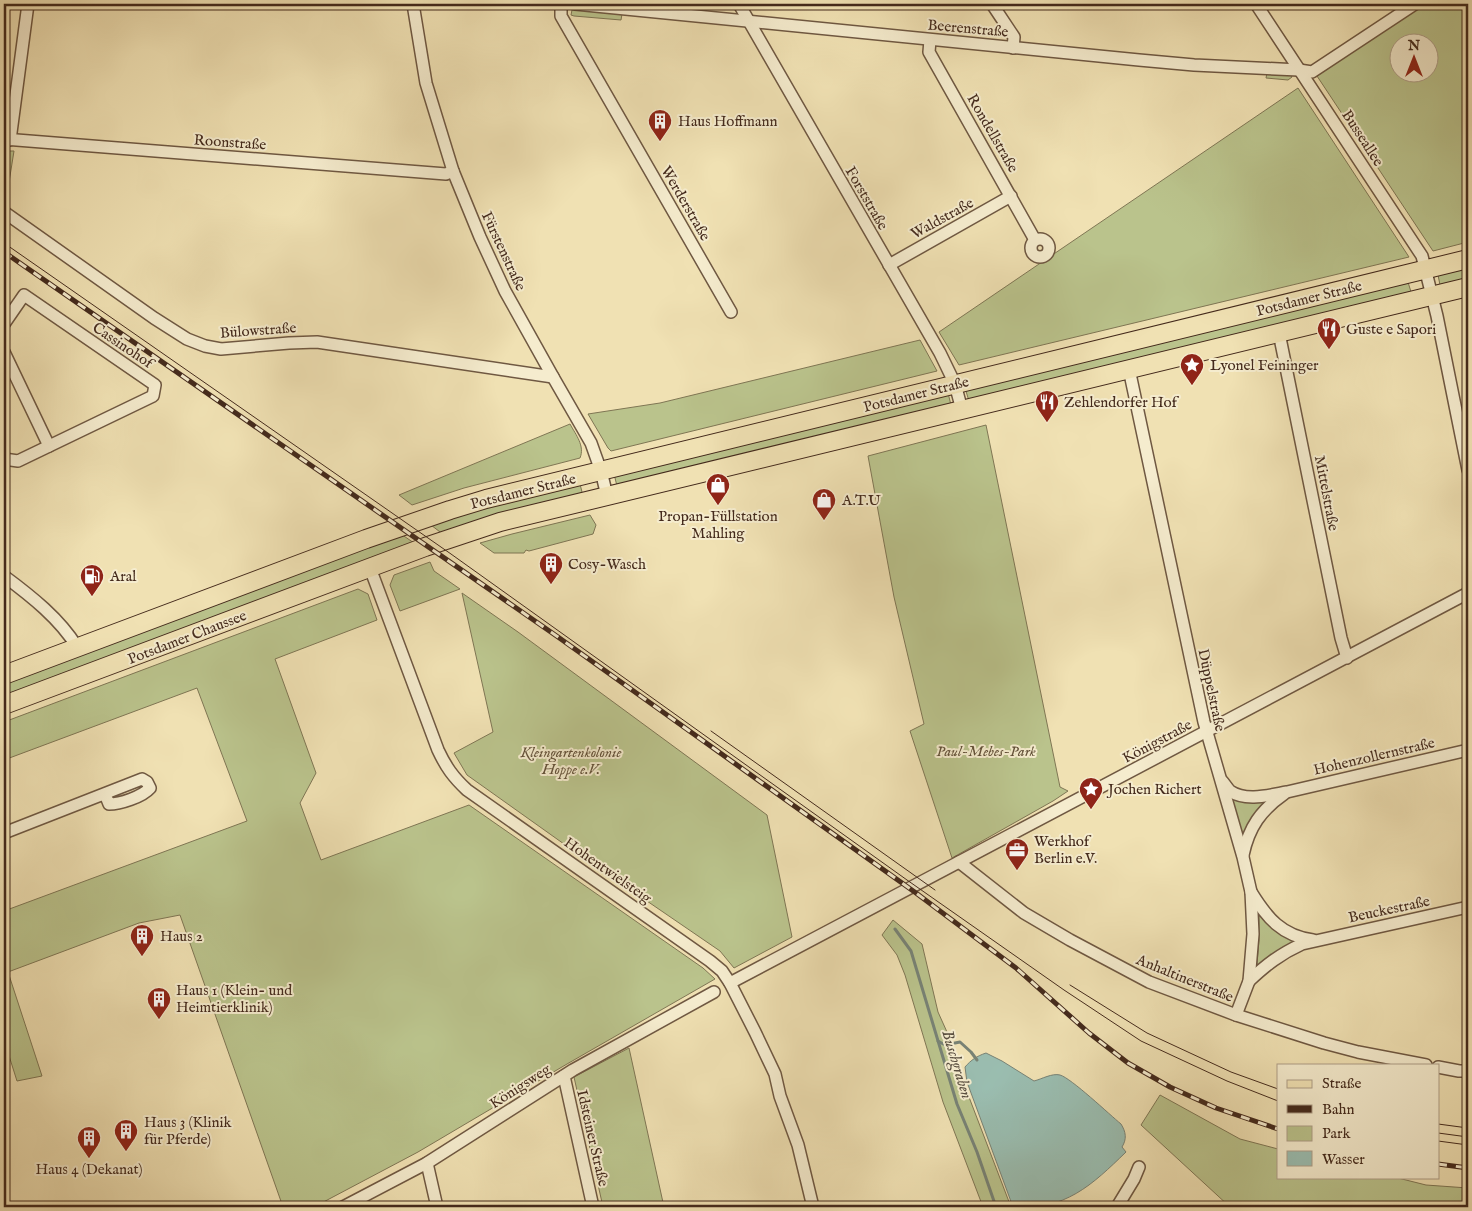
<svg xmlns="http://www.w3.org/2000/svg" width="1472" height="1211" font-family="'IM FELL English',serif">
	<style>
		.green { fill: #bac38c; stroke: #7f7654; fill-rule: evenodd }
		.water { fill: #9abdb0; stroke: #788275 }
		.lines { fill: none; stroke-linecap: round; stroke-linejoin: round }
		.stream { stroke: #788275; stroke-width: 3 }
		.minor-casing { stroke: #6f5842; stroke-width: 14 }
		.primary-casing { stroke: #442a1c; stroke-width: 20 }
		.minor { stroke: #f5ecce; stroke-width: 11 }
		.primary { stroke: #f0e1b3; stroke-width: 18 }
		.tram { stroke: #442a1c; stroke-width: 1 }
		.rail-casing { stroke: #442a1c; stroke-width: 5 }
		.rail { stroke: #f5ecce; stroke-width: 3; stroke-dasharray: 9; stroke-linecap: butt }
		.labels { text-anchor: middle; stroke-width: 4; stroke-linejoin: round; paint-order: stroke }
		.street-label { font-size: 15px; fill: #442a1c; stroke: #f5ecce }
		.poi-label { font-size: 15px; fill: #442a1c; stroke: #f5ecce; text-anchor: start }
		.park-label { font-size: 15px; font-style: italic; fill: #625038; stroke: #f5ecce }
		.water-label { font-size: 16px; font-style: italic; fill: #5a4f41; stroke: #f5ecce }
	</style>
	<rect width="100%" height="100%" fill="#f0e1b3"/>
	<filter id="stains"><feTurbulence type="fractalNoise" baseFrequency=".004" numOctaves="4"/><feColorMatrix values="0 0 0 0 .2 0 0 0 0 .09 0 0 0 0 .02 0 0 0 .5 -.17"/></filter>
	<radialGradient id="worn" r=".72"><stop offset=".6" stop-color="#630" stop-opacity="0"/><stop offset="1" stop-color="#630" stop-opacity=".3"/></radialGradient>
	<g class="green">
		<path d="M1424,4H1468V242L1433,251L1317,76ZM1400,42H1430V72H1400Z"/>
		<path d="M573,9L622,14L621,20L574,16L571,15L572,10Z"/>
		<path d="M1267,73L1290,74L1292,77L1288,80L1266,78Z"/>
		<path d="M1298,88L1409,257L959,365L939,332Z"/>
		<path d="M4,151H14L6,201L4,200Z"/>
		<path d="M1468,265V282L1440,285L1438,275Z"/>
		<path d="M1407,279L1412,295L969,401L965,388Z"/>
		<path d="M920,340L937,371L611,451L608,448L588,414L660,403Z"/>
		<path d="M948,393L951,405L617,486L614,474Z"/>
		<path d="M570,424C576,435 585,446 580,458L464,488L412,505L399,495Z"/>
		<path d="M986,425L1060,787L1068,791L1053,801L952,858L910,731L924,724L894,597L868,456Z"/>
		<path d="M579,480L583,496L444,535L427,522Z"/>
		<path d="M590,515L596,525L593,534L529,551L526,550L524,553H494L480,543L512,534Z"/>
		<path d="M398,532L417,545L4,700V680Z"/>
		<path d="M430,562L434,571L460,589L400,611L390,585L394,575Z"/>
		<path d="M358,589L368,594L377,620L275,659L316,773L300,803L321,860L469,805L703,968L715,979L567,1064L418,1152L314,1207H283L180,915L139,923L8,972L42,1076L17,1081L4,1040V911L247,821L197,688L4,760V722Z"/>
		<path d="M462,593L518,632L767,815L792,937L734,968L720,951L571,849L467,775L454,753L493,732Z"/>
		<path d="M1230,796L1251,802H1264L1265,804L1243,838Z"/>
		<path d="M1259,916H1261L1295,940L1294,943L1275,952L1259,965L1257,964L1259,940Z"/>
		<path d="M893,920L922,944L938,1012L947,1032L951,1050L1011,1207H983L943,1102L905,975L897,955L882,935Z"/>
		<path d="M629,1048L664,1207H603L574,1077Z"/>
		<path d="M1160,1095L1240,1139L1278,1149V1177H1394L1426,1185L1468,1188V1207H1230L1141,1125Z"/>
	</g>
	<path class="water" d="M986,1053L1002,1061L1034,1081C1042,1079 1052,1073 1060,1075C1071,1078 1110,1115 1121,1124C1126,1132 1127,1139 1122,1147L1126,1152C1092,1185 1065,1211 1013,1207L967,1082L965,1067C971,1060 977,1056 986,1053Z"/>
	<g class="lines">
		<g class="stream">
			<path d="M895,929L911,951L957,1104L977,1152L996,1207"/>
			<path d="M938,1041L945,1045L960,1042L971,1052L977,1060"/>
		</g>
		<g class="minor-casing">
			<g id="minor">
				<path d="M413,4L426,83L453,171L480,237L505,291L553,377L591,443L601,471L607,496"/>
				<path d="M561,4V16L731,312"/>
				<path d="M575,4L1139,60L1194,65L1299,70L1312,72L1415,4"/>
				<path d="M739,4L940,353L955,384L962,410"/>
				<path d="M992,4L1014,37L1013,48"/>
				<path d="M1256,4L1422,256L1437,316L1468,470"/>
				<path d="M930,40L929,52L1035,240"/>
				<path d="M4,139L446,174L453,171"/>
				<path d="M10,140L28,4"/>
				<path d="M4,212L154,318L187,339L205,346L221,349L289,343L317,342L553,377"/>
				<circle cx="1040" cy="248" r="9"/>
				<path d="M889,265L1011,196"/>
				<path d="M4,324L24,295L155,385L153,396L18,461L4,459"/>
				<path d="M1279,333L1341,638L1347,658"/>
				<path d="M4,352L49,446"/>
				<path d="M1129,369L1204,722L1243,857L1251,892L1253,934L1249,981L1236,1015"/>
				<path d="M370,568L438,750C446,767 453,777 467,790L710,961L722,971L730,983L755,1032L775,1074L780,1096L798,1145L813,1207"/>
				<path d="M4,576C31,596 60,619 77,647"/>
				<path d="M1222,781C1225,784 1227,788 1230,791C1246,802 1270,795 1287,792L1468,750"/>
				<path d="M4,833L142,779L147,782L150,788C142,797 120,804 109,804L105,794"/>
				<path d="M1243,855C1249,827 1261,810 1284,794"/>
				<path d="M959,862L1024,913L1070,940L1149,982L1236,1015L1324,1043L1358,1052L1426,1065"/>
				<path d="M1251,892C1267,918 1282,936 1313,940"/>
				<path d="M1249,981C1266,965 1280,954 1302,944L1468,907"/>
				<path d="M730,983L1468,593"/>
				<path d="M1438,1067L1459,1071H1468"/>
				<path d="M564,1076L593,1207"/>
				<path d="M427,1163L437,1207"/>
				<path d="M343,1207L427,1163L573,1070L714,992"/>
				<path d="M1117,1207L1134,1179L1139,1167"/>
			</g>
		</g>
		<g class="primary-casing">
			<g id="primary">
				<path d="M4,675L366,539L450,510L486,499L1468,259"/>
				<path d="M4,705L425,547L500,522L1468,287"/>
			</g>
		</g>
		<use href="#minor" class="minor"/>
		<use href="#primary" class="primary"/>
		<g class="tram">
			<path d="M4,243L451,554L907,880L1064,990L1141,1041L1227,1081L1278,1101"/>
			<path d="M711,731L935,890"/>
			<path d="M1070,985L1147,1033L1231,1072L1278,1089"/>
			<path d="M1438,1124L1468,1128"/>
			<path d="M1438,1133L1468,1137"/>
			<path d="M1438,1141L1468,1145"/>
		</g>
		<g class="rail-casing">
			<g id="rail">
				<path d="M4,252L558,637L916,893L1016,968L1089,1033L1128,1063L1170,1087L1216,1108L1278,1129"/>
				<path d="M1438,1164L1468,1168"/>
			</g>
		</g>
		<use href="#rail" class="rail"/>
	</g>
	<defs>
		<g id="building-pin" transform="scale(1.25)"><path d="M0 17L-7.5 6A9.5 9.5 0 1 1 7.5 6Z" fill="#8f2418" stroke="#f5ecce"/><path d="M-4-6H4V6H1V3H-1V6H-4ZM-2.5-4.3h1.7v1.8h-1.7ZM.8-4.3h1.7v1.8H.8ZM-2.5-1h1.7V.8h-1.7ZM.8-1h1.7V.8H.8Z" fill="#fff"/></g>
		<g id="restaurant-pin" transform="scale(1.25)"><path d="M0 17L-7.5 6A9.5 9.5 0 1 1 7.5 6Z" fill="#8f2418" stroke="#f5ecce"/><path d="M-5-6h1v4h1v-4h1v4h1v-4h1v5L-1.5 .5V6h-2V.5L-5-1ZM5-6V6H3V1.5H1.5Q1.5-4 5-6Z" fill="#fff"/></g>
		<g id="sight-pin" transform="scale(1.25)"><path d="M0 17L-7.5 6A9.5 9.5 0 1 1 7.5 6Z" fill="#8f2418" stroke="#f5ecce"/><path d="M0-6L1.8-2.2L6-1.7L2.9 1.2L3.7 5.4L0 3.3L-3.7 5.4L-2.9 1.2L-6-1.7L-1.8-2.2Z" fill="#fff"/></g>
		<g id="shop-pin" transform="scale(1.25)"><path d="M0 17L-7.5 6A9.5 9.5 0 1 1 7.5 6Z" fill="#8f2418" stroke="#f5ecce"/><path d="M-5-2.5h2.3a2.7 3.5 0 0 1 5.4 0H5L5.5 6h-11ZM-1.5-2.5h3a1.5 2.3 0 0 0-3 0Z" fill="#fff"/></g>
		<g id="fuel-pin" transform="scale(1.25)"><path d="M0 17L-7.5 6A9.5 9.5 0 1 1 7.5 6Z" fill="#8f2418" stroke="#f5ecce"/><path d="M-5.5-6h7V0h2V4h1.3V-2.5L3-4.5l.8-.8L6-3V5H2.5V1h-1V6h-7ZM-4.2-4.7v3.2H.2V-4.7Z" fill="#fff"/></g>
		<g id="office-pin" transform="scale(1.25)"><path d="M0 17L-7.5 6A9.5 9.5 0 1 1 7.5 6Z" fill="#8f2418" stroke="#f5ecce"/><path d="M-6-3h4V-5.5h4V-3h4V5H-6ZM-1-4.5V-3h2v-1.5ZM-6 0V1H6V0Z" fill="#fff"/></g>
	</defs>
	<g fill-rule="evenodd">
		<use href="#building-pin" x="660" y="121"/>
		<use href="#restaurant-pin" x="1329" y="329"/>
		<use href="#sight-pin" x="1192" y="365"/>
		<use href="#restaurant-pin" x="1047" y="402"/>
		<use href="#shop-pin" x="718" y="485"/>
		<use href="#shop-pin" x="824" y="500"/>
		<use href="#building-pin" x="551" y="564"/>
		<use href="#fuel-pin" x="92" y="576"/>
		<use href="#sight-pin" x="1091" y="789"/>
		<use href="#office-pin" x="1017" y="850"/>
		<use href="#building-pin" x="142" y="936"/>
		<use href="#building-pin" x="159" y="999"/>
		<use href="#building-pin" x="126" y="1131"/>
		<use href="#building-pin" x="89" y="1138"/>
	</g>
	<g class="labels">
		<g class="street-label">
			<text transform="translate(968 28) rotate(5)" y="5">Beerenstraße</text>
			<text transform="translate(993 133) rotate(60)" y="5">Rondellstraße</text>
			<text transform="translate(1363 138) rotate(57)" y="5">Busseallee</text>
			<text transform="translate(230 142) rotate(4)" y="5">Roonstraße</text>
			<text transform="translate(867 198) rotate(60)" y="5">Forststraße</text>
			<text transform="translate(686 203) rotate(60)" y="5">Werderstraße</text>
			<text transform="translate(942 218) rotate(-29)" y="5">Waldstraße</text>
			<text transform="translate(504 251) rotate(65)" y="5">Fürstenstraße</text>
			<text transform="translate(1309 298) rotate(-14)" y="5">Potsdamer Straße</text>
			<text transform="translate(258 330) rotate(-4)" y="5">Bülowstraße</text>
			<text transform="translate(123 345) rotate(34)" y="5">Cassinohof</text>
			<text transform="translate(916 394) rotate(-14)" y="5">Potsdamer Straße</text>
			<text transform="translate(523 491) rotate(-14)" y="5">Potsdamer Straße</text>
			<text transform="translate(1327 493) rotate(79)" y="5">Mittelstraße</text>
			<text transform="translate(187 637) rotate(-21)" y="5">Potsdamer Chaussee</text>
			<text transform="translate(1212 690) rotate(78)" y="5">Düppelstraße</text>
			<text transform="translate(1157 741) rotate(-28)" y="5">Königstraße</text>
			<text transform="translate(1374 756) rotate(-13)" y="5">Hohenzollernstraße</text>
			<text transform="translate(608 870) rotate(35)" y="5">Hohentwielsteig</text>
			<text transform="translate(1389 909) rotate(-12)" y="5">Beuckestraße</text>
			<text transform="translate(1185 978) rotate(22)" y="5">Anhaltinerstraße</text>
			<text transform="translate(520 1086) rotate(-33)" y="5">Königsweg</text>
			<text transform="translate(593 1138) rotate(77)" y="5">Idsteiner Straße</text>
		</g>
		<g class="poi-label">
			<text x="678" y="126">Haus Hoffmann</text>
			<text x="1346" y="334">Guste e Sapori</text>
			<text x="1210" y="370">Lyonel Feininger</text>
			<text x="1064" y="407">Zehlendorfer Hof</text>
			<text x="842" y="505">A.T.U</text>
			<text x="718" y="521" text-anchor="middle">Propan-Füllstation<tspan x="718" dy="17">Mahling</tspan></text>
			<text x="568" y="569">Cosy-Wasch</text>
			<text x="110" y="581">Aral</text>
			<text x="1108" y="794">Jochen Richert</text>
			<text x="1034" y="846">Werkhof<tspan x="1034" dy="17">Berlin e.V.</tspan></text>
			<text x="160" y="941">Haus 2</text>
			<text x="176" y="995">Haus 1 (Klein- und<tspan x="176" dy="17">Heimtierklinik)</tspan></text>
			<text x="144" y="1127">Haus 3 (Klinik<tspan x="144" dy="17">für Pferde)</tspan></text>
			<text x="89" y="1174" text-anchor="middle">Haus 4 (Dekanat)</text>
		</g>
		<g class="park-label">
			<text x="986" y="756">Paul-Mebes-Park</text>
			<text x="571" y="757">Kleingartenkolonie<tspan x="571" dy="17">Hoppe e.V.</tspan></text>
		</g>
		<g class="water-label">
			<text transform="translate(958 1064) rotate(73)" y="6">Buschgraben</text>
		</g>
	</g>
	<rect width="1472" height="1211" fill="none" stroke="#f0e1b3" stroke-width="20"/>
	<rect x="5" y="5" width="1462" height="1201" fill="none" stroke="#442a1c" stroke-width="2.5"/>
	<rect x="10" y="10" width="1452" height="1191" fill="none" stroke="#442a1c"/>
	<rect x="1277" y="1064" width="162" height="115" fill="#f5ecce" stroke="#ae9e87"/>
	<rect x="1287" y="1080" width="25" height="8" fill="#f0e1b3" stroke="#ae9e87"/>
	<text x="1322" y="1088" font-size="15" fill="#442a1c">Straße</text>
	<rect x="1287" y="1105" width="25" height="8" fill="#442a1c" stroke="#ae9e87"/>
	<text x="1322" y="1114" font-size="15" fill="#442a1c">Bahn</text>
	<rect x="1287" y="1126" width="25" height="15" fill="#bac38c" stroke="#ae9e87"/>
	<text x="1322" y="1138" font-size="15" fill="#442a1c">Park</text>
	<rect x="1287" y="1151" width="25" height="15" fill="#9abdb0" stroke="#ae9e87"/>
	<text x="1322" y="1164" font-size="15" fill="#442a1c">Wasser</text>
	<g transform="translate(1414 58)"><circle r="24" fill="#f5ecce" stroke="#ae9e87"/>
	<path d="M0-4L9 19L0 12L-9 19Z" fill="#8f2418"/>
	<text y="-8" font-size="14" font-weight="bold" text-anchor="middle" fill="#442a1c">N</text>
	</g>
	<rect width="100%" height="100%" filter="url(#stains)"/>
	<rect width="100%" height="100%" fill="url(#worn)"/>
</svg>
